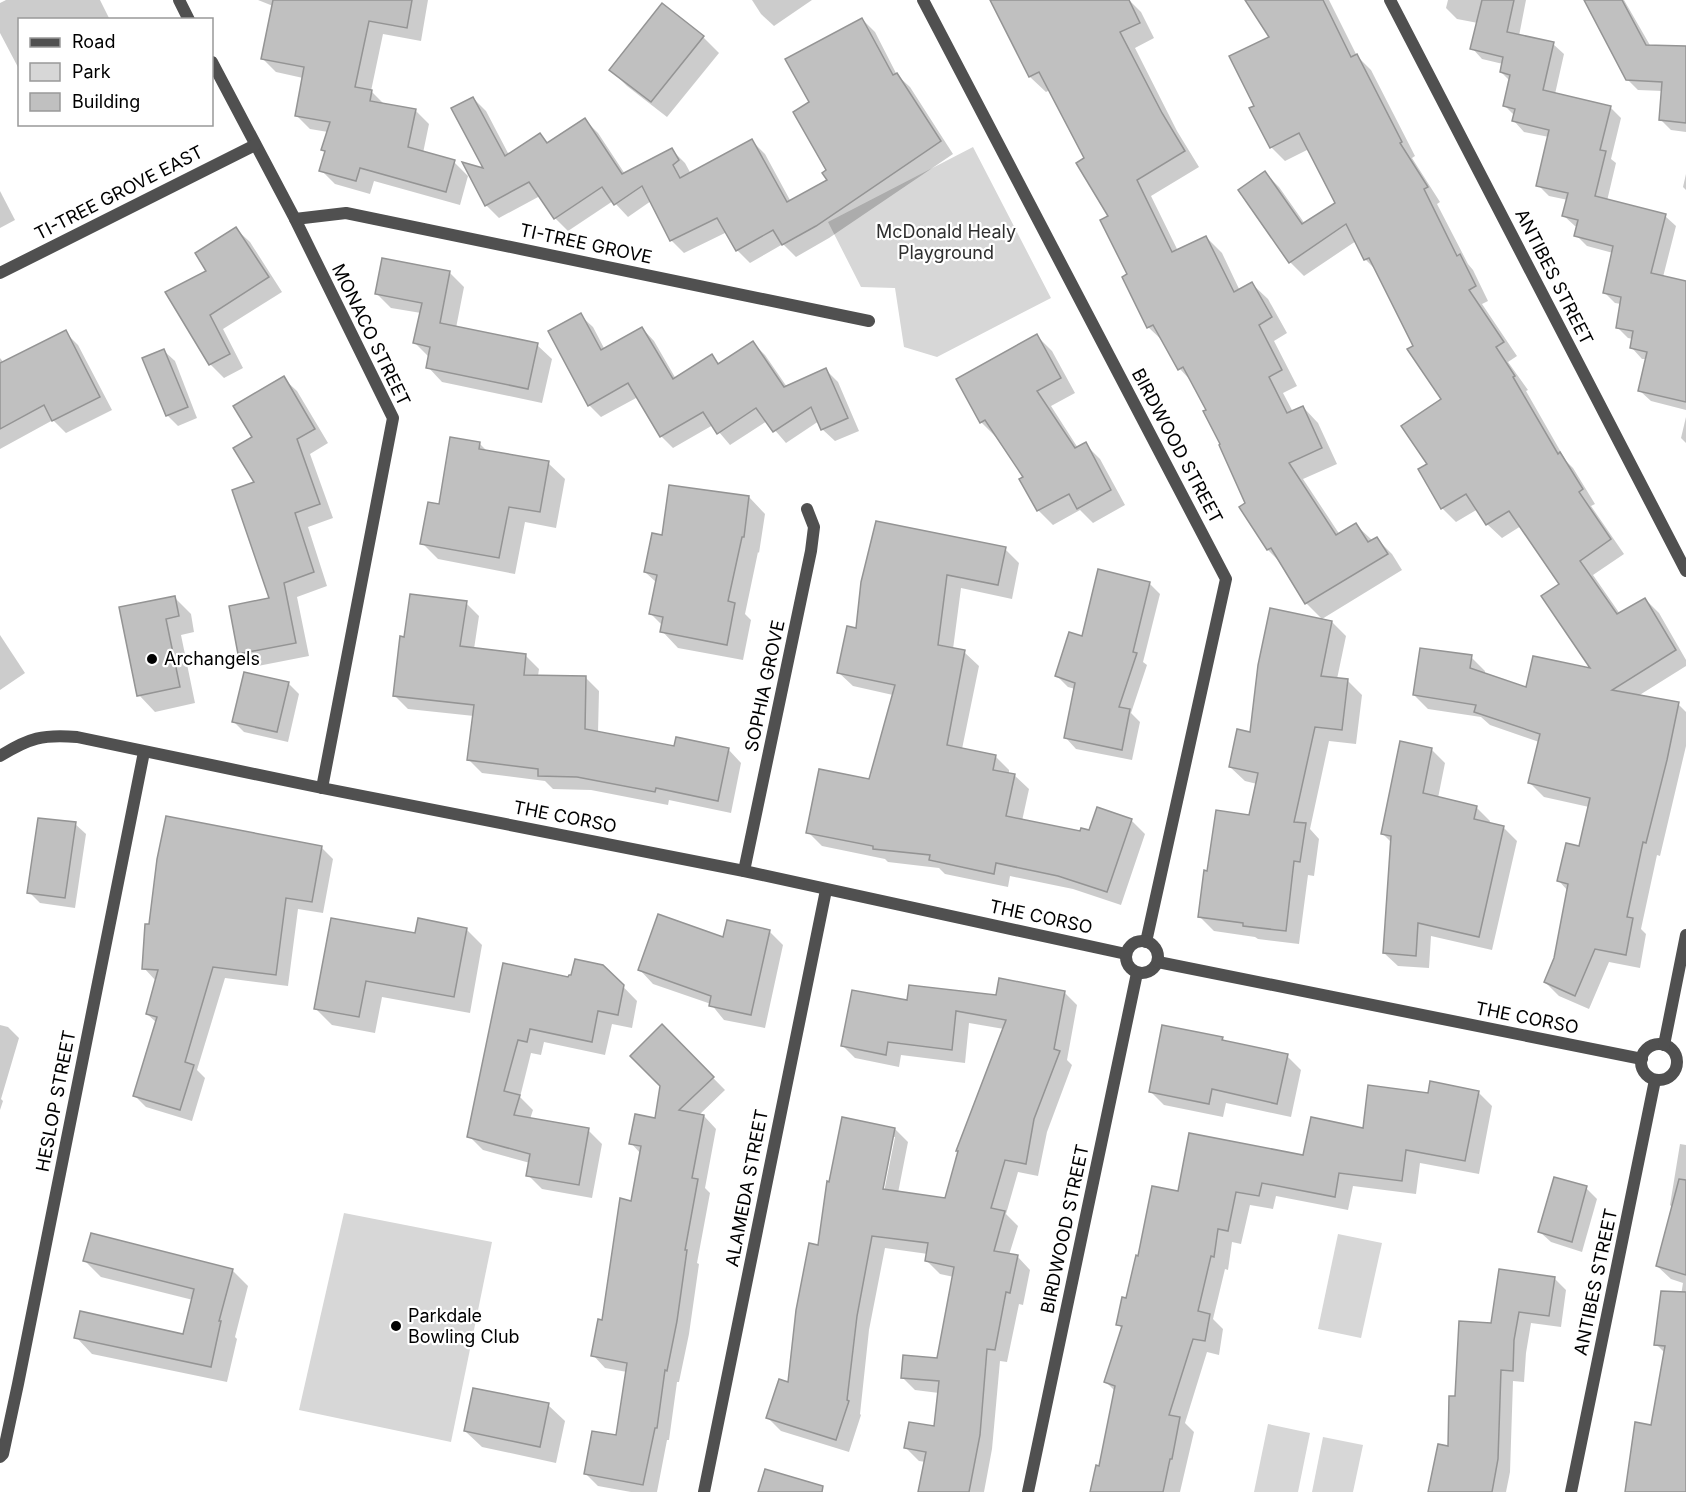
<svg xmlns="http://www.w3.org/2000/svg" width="1686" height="1492" font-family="Inter,sans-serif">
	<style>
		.green { fill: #d7d7d7 }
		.shadow { fill: #0003; fill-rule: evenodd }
		.building { fill: #c0c0c0; stroke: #949494; stroke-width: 1.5 }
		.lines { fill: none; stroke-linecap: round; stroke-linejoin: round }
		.minor { stroke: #505050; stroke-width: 12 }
		.poi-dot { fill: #000; stroke: #fff; stroke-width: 2 }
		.labels { text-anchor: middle; stroke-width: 4.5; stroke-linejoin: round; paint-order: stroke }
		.street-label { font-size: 18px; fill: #000; stroke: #fff }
		.park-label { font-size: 18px; fill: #2e2e2e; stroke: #fff }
		.poi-label { font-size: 18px; fill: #000; stroke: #fff; text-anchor: start }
	</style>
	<rect width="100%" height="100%" fill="#fff"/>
	<g class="green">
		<path d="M973,147L1051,298L937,357L904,347L895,288L861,287L828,222Z"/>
		<path d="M344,1213L492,1242L451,1442L299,1410Z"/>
		<path d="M1338,1234L1382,1243L1361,1338L1318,1329Z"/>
		<path d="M1268,1424L1310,1433L1298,1492H1254Z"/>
		<path d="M1323,1437L1363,1445L1353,1492H1312Z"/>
	</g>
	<g class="shadow">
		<path d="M6,0H100L110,20H20V71L0,33V3Z"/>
		<path d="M258,0H428L421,41L383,34L371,91L385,105L415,110L429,124L423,153L454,162L468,176L460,205L374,181L370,194L335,184L321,170L326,153L323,150L328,132L310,129L296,115L303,78L276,72L262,58L273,6Z"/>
		<path d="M752,0H812L774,26L761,14Z"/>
		<path d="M992,0H1129L1141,12L1154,38L1135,48L1177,131L1199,167L1151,196L1178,251L1206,237L1222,253L1240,291L1252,284L1268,299L1287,333L1274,341L1297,386L1283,393L1293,412L1303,407L1318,423L1337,464L1303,479L1340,535L1356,525L1373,541L1377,539L1392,554L1402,570L1322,619L1306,603L1283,565L1268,550L1208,411L1193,383L1180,369L1164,342L1148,327L1110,217L1086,159L1050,90L1046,92L1030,77Z"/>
		<path d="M1247,0H1329L1357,56L1371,70L1415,156L1412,158L1440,202L1437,204L1468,264L1473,270L1488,301L1482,304L1517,356L1508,362L1528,390L1526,391L1566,461L1573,468L1595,504L1591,506L1624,554L1593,575L1620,614L1645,599L1659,613L1686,660V666L1638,696L1678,704L1686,712V746L1660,856L1657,855L1641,929L1646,934L1640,968L1609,962L1589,1009L1559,996L1545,982L1556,958L1568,891L1559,881L1580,847L1589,807L1544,797L1530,783L1539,742L1490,725L1481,717L1428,709L1414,695L1471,657L1485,671V675L1527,689L1594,671L1561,584L1521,526L1502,538L1488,525L1478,509L1456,522L1442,508L1429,465L1443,399L1378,272L1365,259L1356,241L1304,276L1290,262L1240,191L1265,173L1279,187L1305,224L1336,204L1309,149L1285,161L1271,147L1256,106L1271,37Z"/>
		<path d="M1448,0H1526L1519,36L1553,44L1564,54L1555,94L1610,107L1621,118L1611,159L1616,163L1607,201L1665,216L1676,226L1663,277L1686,282V410L1651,401L1640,391L1647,359H1642L1632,348L1633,339L1628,338L1617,327L1621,304L1615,303L1604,292L1613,253L1587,246L1576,235L1578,227L1575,226L1564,216L1568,200L1549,196L1538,185L1549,137L1524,132L1514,121L1515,116L1505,106L1510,81L1501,72L1503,64L1482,59L1472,48L1478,23L1457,19L1446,8Z"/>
		<path d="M1596,0H1624L1651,47L1686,48V132L1671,130L1661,120L1663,91L1638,90L1627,79Z"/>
		<path d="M862,19L875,32L897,75L910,87L953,154L829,238L796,257L783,244L750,263L737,250L727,232L684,253L671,240L651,201L628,217L613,201L568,231L555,218L540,196L499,218L486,205V171L473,98L486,111L509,155L540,135L549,144L585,120L598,133L625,174L672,150L685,163L691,174L752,141L765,154L791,202L829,180L811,103Z"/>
		<path d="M703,37L719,53L667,117L627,86L611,70Z"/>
		<path d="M1686,174V190L1683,187Z"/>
		<path d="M0,191L15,220L0,228Z"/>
		<path d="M236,229L250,242L282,292L223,329L243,368L224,378L210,364L209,271Z"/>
		<path d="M449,272L464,287L456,328L537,345L552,359L542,403L442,382L428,367L429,357L414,342L421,313L391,308L376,293Z"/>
		<path d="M580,315L593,327L605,350L642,328L654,341L676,379L712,356L720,365L753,343L765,355L787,387L826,370L838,382L859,431L835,441L822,429L819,421L786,443L767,421L730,445L713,425L673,448L661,436L638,397L601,417L589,405Z"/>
		<path d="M65,332L78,345L112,410L66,433L53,420L0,449V358L4,363Z"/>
		<path d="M1037,336L1052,351L1075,393L1051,406L1078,448L1085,444L1100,459L1125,505L1093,523L1080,510L1053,525L1038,510L1025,477L996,437L981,422Z"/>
		<path d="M164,351L175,361L197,418L178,426L167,415Z"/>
		<path d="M283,378L297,391L328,443L310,454L333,518L308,527L327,586L297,597L309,656L253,667L240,653L271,599L256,483L254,437Z"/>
		<path d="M1686,417V443L1681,438Z"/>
		<path d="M479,443L489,453L548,463L565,479L556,528L525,522L515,574L438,559L422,543L440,506Z"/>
		<path d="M749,497L765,514L759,553L758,552L745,614L751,620L743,660L678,648L662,631L663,626L650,613L657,583L645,572L663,537Z"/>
		<path d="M1005,549L1019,563L1012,599L961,588L953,649L964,652L979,666L962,749L995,756L1009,770V774L1014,775L1029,789L1022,821L1081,833L1090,832L1131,820L1145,834L1121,905L1073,889L1010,876L1008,887L945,874L939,868L888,862L885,859L822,846L808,832L870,781L893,695L853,686L838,672L857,630L863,583Z"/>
		<path d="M1149,583L1160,594L1143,662L1147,665L1131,713L1140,722L1132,760L1076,749L1066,738L1075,689L1068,687L1057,676L1083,638Z"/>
		<path d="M175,598L191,614L194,632L181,635L195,703L155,712L139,695L121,609Z"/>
		<path d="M466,603L479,616L474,649L526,656L539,669L538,676L585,677L599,691L598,733L675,748L728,749L741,763L731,813L669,800L668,805L591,790L553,789L545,781L482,773L468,759L474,716L408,709L394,695L405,638Z"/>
		<path d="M1332,622L1346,636L1337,679L1347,680L1362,695L1356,744L1329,741L1310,829L1319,839L1314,876L1308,875L1299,944L1258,939L1255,937L1214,931L1199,916L1209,872L1250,817L1257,784L1245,781L1230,767L1251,734Z"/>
		<path d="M0,635L25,673L0,690Z"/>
		<path d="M288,683L299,694L288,742L244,732L234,722Z"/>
		<path d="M1431,749L1445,763L1438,798L1476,807L1490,821L1489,824L1503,827L1517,841L1492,950L1431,936L1429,968L1398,966L1384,953L1392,843L1382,833Z"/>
		<path d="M75,824L86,834L75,908L40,903L29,892Z"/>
		<path d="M321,847L333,859L323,913L298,909L288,986L225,978L197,1070L205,1078L192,1121L146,1107L134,1095L157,1023L147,1014L156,981L144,968Z"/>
		<path d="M466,929L482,945L470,1013L382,997L375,1033L332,1025L316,1009L416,935Z"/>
		<path d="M769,931L783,945L765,1028L724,1020L711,1004L653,984L640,970L724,939Z"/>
		<path d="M504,965L570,979L603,966L637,1001L632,1028L612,1024L605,1055L544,1042L541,1055L531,1053L520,1097L533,1110L530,1119L588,1130L602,1144L592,1198L542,1189L528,1175L530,1163L483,1150L469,1136Z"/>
		<path d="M1064,992L1077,1005L1067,1060L1072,1065L1047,1132L1038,1176L1018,1172L1006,1214L1018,1226L1009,1255L1017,1256L1030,1270L1023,1305L1019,1304L1007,1362L1000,1361L992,1449L984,1492H920L926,1462L919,1461L906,1448L935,1428L939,1393L915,1390L902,1377L938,1360L954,1277L940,1274L927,1261L928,1254L885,1248L869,1330L860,1414L861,1415L849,1452L781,1431L768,1418L789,1384L820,1247L895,1129L908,1142L898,1193L947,1199L1004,1029L969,1023L965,1063L901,1055L899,1067L855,1058L842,1045L908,1002ZM892,1137H895L883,1197L880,1196Z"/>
		<path d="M0,1025L8,1027L19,1038L1,1099L3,1101L0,1110Z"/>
		<path d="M662,1026L725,1090L699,1115L704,1116L716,1129L705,1188L710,1193L697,1263L699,1264L689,1334L679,1382H677L669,1440H667L657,1492H631L598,1486L585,1473L618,1437L627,1372L605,1368L593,1355L632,1202L641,1154L631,1143L656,1120L662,1085Z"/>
		<path d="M1222,1038L1226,1042L1287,1056L1301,1070L1291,1117L1226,1103L1223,1117L1164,1105L1150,1091Z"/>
		<path d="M1478,1092L1492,1106L1479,1174L1420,1163L1416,1194L1353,1186L1348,1210L1276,1196L1273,1209L1250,1205L1241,1244L1232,1242L1228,1270L1225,1269L1213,1319L1223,1329L1219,1355L1207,1352L1185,1423L1194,1432L1180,1492H1092L1100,1468L1115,1391L1106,1382L1122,1329L1118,1324L1128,1300L1179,1193L1304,1157L1364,1129L1429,1094Z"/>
		<path d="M1680,1144L1686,1145V1492H1626L1652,1426L1665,1353L1656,1344L1681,1295L1683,1283L1671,1279L1657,1266L1673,1208L1670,1205Z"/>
		<path d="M1586,1188L1597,1199L1582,1252L1551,1242L1540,1232Z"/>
		<path d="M85,1261L232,1270L248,1286L235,1337L237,1339L227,1382L92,1354L76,1337L185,1335L193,1300L101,1277Z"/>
		<path d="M1554,1278L1566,1290L1561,1327L1531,1323L1526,1353L1524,1382L1513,1381L1510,1472L1506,1492H1430L1449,1448L1457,1398L1493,1324Z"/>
		<path d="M548,1405L565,1421L556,1463L482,1447L465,1431Z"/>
	</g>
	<g class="building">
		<path d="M273,0H412L407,28L369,21L355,87L372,90L370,101L416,109L408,147L455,160L446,192L360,168L356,181L319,171L325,151L321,150L330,122L295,116L304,67L261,59Z"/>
		<path d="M990,0H1129L1140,23L1120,32L1162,113L1185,151L1137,180L1172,252L1206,236L1234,292L1252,282L1272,317L1259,325L1282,370L1269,377L1287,413L1303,406L1322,448L1289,463L1336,535L1356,523L1368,542L1377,537L1388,554L1305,604L1271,548L1267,550L1239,507L1245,503L1219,445L1220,444L1203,411L1206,410L1183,367L1178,370L1153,325L1147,328L1122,277L1127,274L1100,220L1108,216L1076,163L1084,158L1039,72L1029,77Z"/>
		<path d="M1245,0H1323L1351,57L1357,54L1402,142L1400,143L1428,187L1424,189L1457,256L1460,254L1476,286L1469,290L1504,342L1496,347L1515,376L1513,377L1558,454L1560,452L1583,489L1579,492L1611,539L1580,561L1617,614L1645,598L1676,650L1612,690L1679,702L1667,760L1646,843L1643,842L1627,917L1633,918L1626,955L1595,949L1575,996L1544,982L1554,958L1568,884L1557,881L1566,843L1579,846L1590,798L1528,783L1540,734L1474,712L1476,705L1413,695L1420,648L1472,655L1470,668L1526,687L1533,656L1590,668L1541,596L1559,584L1509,511L1486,525L1466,494L1441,509L1418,469L1427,464L1401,426L1441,399L1407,349L1413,346L1369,258L1364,260L1346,224L1289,263L1238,190L1265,171L1302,224L1335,203L1299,133L1270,148L1249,108L1254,106L1229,56L1269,37Z"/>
		<path d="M1482,0H1514L1507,32L1554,42L1543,90L1611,106L1600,150L1606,151L1595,196L1666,214L1651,273L1686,281V402L1638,391L1647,352L1630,348L1633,331L1616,328L1621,297L1603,293L1613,246L1574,236L1578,220L1562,216L1568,193L1536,186L1549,130L1512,121L1515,109L1503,106L1510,75L1500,72L1503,57L1470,49Z"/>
		<path d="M1584,0H1622L1646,45L1686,46V123L1659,120L1662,82L1626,80Z"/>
		<path d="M662,3L704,36L651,102L609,70Z"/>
		<path d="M862,18L893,75L897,73L941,141L816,226L782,245L773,230L736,251L717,218L670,241L642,186L614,205L602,187L554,219L529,182L485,206L462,162L483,168L451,108L473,97L505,156L540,133L547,143L585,118L622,174L672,148L679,160L673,165L680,178L752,139L787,202L827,180L822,173L826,170L793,112L809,102L785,59Z"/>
		<path d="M236,227L269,277L210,315L230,354L209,365L165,292L206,271L195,253Z"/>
		<path d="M382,258L450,271L440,323L538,343L528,389L426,368L430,347L413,343L422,303L375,294Z"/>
		<path d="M581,313L601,350L642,327L673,379L712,354L718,364L753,341L784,387L826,368L848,418L821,430L811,407L773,432L756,408L717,434L703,412L660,437L628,383L588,406L548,331Z"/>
		<path d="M66,330L100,397L52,421L44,405L0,429V363Z"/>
		<path d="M1037,334L1061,378L1037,391L1075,448L1086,442L1111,490L1077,509L1069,494L1037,511L1019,479L1023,477L985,420L980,423L956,379Z"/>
		<path d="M164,349L188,407L166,416L142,358Z"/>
		<path d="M284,376L315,429L297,439L320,504L295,513L314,572L284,583L296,643L238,654L229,606L269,598L232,490L254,482L233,448L252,437L233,406Z"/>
		<path d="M450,437L480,442L479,449L549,461L540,512L509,507L499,558L420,544L428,502L439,504Z"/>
		<path d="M669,485L749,496L744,537H742L728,601L735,603L727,645L660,632L663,617L649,614L657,575L644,572L652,533L662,535Z"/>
		<path d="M876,521L1006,547L998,585L947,575L938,645L965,650L947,745L996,755L993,770L1015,774L1006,816L1080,831L1081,828L1089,830L1097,807L1132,819L1107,892L1058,876L996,863L994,874L929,860L930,855L873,849V846L806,833L819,769L869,779L895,685L837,673L847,626L856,628L861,582Z"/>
		<path d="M1098,569L1150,582L1133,652L1137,653L1119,707L1130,709L1122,750L1064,738L1075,683L1055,676L1069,632L1082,636Z"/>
		<path d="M410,594L467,601L460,646L526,654L524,675L586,676L585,729L674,746L676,737L729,748L718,801L656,788L655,792L577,777L538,776V769L467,760L474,705L393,696L400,636L404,637Z"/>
		<path d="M175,596L179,616L166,619L180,687L137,696L119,607Z"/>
		<path d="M1270,608L1332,621L1321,676L1348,679L1342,730L1315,727L1294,822L1306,823L1300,862L1294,861L1286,931L1243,926V923L1198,917L1204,870L1207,871L1216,810L1249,815L1258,773L1229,767L1237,729L1250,732L1258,665Z"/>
		<path d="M244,672L289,682L277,732L232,722Z"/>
		<path d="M1400,741L1432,748L1423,793L1477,806L1474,819L1504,826L1479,937L1418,923L1416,956L1383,953L1391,836L1381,834Z"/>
		<path d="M166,816L322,846L312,902L286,898L276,975L213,967L185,1062L194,1065L180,1110L133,1096L157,1017L146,1014L158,970L142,969L145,924H149L157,859Z"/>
		<path d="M38,818L76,822L65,898L27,893Z"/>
		<path d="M658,914L723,937L727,920L770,930L751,1015L709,1006L711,996L638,970Z"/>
		<path d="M331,918L415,933L418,918L467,928L454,997L366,981L359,1017L314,1009Z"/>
		<path d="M575,959L603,965L624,985L618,1015L598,1011L592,1042L530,1029L527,1042L518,1040L504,1091L520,1095L514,1115L589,1128L579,1185L526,1176L530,1154L467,1137L503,963L568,977L569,975H571Z"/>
		<path d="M999,978L1065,991L1054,1049L1060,1051L1034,1119L1026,1164L1005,1160L991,1208L1005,1211L994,1251L1018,1255L1010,1293L1006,1292L995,1350L987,1349L980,1435L969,1492H918L926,1452L904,1448L909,1422L934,1426L939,1381L901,1378L903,1355L937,1358L954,1267L925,1261L928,1243L872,1236L857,1316L847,1400L849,1401L836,1440L766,1418L779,1379L788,1382L796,1310L809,1243L818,1245L827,1181L829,1182L842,1117L895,1128L883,1189L945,1198L958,1151H956L1006,1020L956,1011L952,1050L888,1042L886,1055L841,1046L852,990L907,1000L909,985L996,995Z"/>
		<path d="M662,1024L714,1077L679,1110L704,1115L692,1178L698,1179L685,1250H687L677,1321L667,1371L665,1370L657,1428H655L643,1485L584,1474L592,1431L616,1435L627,1363L591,1356L598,1319L602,1320L620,1198L631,1201L641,1146L629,1144L635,1114L655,1118L660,1086L630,1056Z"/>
		<path d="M1162,1025L1223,1037L1222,1040L1288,1054L1277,1104L1212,1089L1209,1104L1149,1092Z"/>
		<path d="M1430,1081L1479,1091L1465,1161L1406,1150L1402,1181L1339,1173L1335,1197L1262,1183L1259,1196L1236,1192L1228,1231L1218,1229L1214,1257L1211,1256L1198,1311L1210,1314L1205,1341L1193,1339L1169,1415L1180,1417L1172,1459H1170L1163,1492H1090L1096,1465L1099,1466L1115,1386L1104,1382L1122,1326L1116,1325L1122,1297L1126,1298L1136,1255L1138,1256L1152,1186L1178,1191L1189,1133L1303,1155L1311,1117L1363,1128L1368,1085L1428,1093Z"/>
		<path d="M1554,1177L1587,1186L1572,1242L1538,1232Z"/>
		<path d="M1679,1179L1686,1180V1275L1656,1266Z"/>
		<path d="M91,1233L233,1269L219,1321H221L211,1367L74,1338L80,1311L183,1334L194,1289L83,1261Z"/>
		<path d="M1499,1269L1555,1277L1549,1316L1519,1312L1514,1340L1513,1371L1501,1370L1498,1459L1492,1492H1428L1438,1444L1448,1446L1449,1396H1455L1459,1321L1491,1323Z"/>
		<path d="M1661,1291L1686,1292V1492H1625L1635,1422L1651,1425L1665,1346L1654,1345Z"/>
		<path d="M473,1388L549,1403L540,1447L464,1431Z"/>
		<path d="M765,1469L823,1486L822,1492H758Z"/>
	</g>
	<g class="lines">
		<g class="minor">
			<path d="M179,0L189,20"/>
			<path d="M923,0L1226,579L1146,942"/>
			<path d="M1390,0L1686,571"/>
			<path d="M212,62L295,219L393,418L322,788"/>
			<path d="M295,219L346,213L869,321"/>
			<path d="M0,273L255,145"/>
			<path d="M0,756C29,738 43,734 77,737L322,788L744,871L1126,954"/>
			<path d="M744,871L811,551L814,527L807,509"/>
			<circle cx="1142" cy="957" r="16"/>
			<path d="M1158,962L1642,1059"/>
			<circle cx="1659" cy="1062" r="18"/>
			<path d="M1664,1045L1686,935"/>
			<path d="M0,1457L3,1454L18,1384L144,752"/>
			<path d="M704,1492L826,890"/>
			<path d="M1028,1492L1137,973"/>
			<path d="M1571,1492L1655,1080"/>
		</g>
	</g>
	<g class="poi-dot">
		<circle cx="152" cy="659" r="6"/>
		<circle cx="396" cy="1326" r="6"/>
	</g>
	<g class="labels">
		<g class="street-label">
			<text transform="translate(119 193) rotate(-27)" y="6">TI-TREE GROVE EAST</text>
			<text transform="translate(586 244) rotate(12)" y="6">TI-TREE GROVE</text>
			<text transform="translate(1554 277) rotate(63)" y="6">ANTIBES STREET</text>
			<text transform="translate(371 335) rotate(64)" y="6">MONACO STREET</text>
			<text transform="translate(1177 446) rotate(62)" y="6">BIRDWOOD STREET</text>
			<text transform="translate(765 686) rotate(-78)" y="6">SOPHIA GROVE</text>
			<text transform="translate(565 817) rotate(11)" y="6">THE CORSO</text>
			<text transform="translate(1041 917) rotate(12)" y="6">THE CORSO</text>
			<text transform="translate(1527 1018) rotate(11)" y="6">THE CORSO</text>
			<text transform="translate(56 1101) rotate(-79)" y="6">HESLOP STREET</text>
			<text transform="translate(747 1188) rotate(-79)" y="6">ALAMEDA STREET</text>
			<text transform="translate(1065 1229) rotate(-78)" y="6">BIRDWOOD STREET</text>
			<text transform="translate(1596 1282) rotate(-78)" y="6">ANTIBES STREET</text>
		</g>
		<g class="park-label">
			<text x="946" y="238">McDonald Healy<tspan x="946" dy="21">Playground</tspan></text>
		</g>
		<g class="poi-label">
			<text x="164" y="665">Archangels</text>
			<text x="408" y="1322">Parkdale<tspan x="408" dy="21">Bowling Club</tspan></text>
		</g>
	</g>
	<rect x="18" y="18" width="195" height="108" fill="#ffffff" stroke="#999999" stroke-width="1.5"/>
	<rect x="30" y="38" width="30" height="9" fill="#505050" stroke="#999999" stroke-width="1.5"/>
	<text x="72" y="48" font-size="18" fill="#000000">Road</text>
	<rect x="30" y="63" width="30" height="18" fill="#d7d7d7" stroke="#999999" stroke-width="1.5"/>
	<text x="72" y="78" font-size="18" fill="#000000">Park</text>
	<rect x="30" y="93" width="30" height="18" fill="#c0c0c0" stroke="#999999" stroke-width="1.5"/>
	<text x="72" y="108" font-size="18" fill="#000000">Building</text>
</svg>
